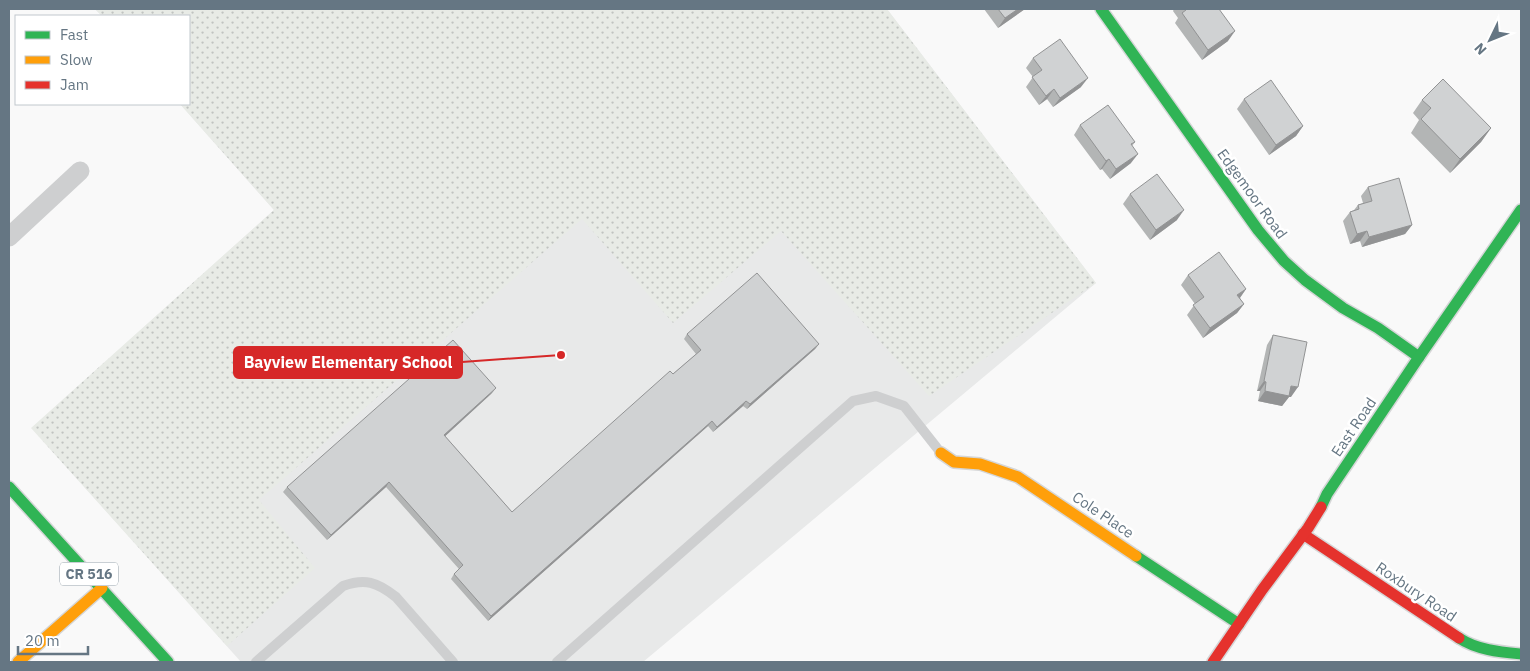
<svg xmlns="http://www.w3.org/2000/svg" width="1530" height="671" font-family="'IBM Plex Sans',sans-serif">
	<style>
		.built { fill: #e8e9e9 }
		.park { fill: url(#park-dots) }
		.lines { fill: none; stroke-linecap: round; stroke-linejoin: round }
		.fast-casing { stroke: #d5d6d7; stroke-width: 14 }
		.slow-casing { stroke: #d5d6d7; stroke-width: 14 }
		.jam-casing { stroke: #d5d6d7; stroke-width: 14 }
		.lane { stroke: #cecfd0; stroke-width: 10 }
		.street { stroke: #cecfd0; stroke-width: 19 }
		.fast { stroke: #30b455; stroke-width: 11 }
		.slow { stroke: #ff9f0a; stroke-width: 11 }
		.jam { stroke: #e5322d; stroke-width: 11 }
		.wall { fill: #b3b5b5 }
		.shaded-wall { fill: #929394 }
		.building { fill: #d0d2d3; stroke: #929394 }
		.labels { text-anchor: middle; stroke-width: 5; stroke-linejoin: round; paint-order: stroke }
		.shield { fill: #fff; stroke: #939fa8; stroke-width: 1 }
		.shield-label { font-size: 14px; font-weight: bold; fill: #657683 }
		.street-label { font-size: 15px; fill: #657683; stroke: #fff }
		.leader { fill: none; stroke: #d62828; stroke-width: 2 }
		.callout-dot { fill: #d62828; stroke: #fff; stroke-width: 2 }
		.callout { fill: #d62828; stroke: #d62828; stroke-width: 2 }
		.callout-label { font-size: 16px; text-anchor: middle; font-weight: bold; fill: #fff }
	</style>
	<defs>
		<pattern id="park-dots" width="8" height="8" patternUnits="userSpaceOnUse" patternTransform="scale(1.25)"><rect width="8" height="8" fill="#e8ebe6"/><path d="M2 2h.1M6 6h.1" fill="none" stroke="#c0c3c0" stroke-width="1.8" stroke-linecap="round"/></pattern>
	</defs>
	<rect width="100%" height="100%" fill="#f9f9f9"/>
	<path class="built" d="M95,9H887L1096,283L643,662H241L32,428L274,210L180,104H189V16H102Z"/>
	<path class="park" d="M95,9H887L1096,283L929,396L781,231L673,323L582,219L259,500L315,568L227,646L31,428L274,210L180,104H189V16H102Z"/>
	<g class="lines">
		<g class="fast-casing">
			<g id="fast">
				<path d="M1101,9L1258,230L1284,261L1305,280L1343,308L1378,328L1419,357"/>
				<path d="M9,487L168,662"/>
				<path d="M1321,507L1327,494L1419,357L1521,210"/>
				<path d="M1136,556L1239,624"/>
				<path d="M1459,638C1477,650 1500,652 1521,654"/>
			</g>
		</g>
		<g class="slow-casing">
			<g id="slow">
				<path d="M941,453L954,462L980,464L1018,477L1136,556"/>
				<path d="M18,662L102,588"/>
			</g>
		</g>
		<g class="jam-casing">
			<g id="jam">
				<path d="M1303,534L1459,638"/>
				<path d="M1213,662L1262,590L1308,528L1321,507"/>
			</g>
		</g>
		<g class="lane">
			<path d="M256,662L343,586C365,578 377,582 396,597L453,662"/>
			<path d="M557,662L853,401L876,396L904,406L941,453"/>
		</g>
		<path class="street" d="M9,237L80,171"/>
		<use href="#fast" class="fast"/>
		<use href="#slow" class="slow"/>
		<use href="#jam" class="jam"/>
	</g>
	<g class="wall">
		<path d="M984,9H1025L998,28Z"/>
		<path d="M1174,9H1219L1228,41L1202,60L1175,23L1178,18L1173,11Z"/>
		<path d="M1033,58L1081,87L1053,107L1047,99L1039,105L1026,87L1033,77L1026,68Z"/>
		<path d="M1244,99L1303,126L1296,136L1269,155L1237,109Z"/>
		<path d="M1422,100L1491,128L1481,142L1450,173L1411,133L1419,120L1413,113Z"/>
		<path d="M1080,125L1135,142L1132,146L1131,163L1110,179L1102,169L1100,170L1074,135Z"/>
		<path d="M1368,187L1412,225L1405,234L1362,247L1360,241L1350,244L1343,221L1350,212L1354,210L1358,205L1363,203L1361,196Z"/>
		<path d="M1130,194L1177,220L1150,240L1123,204Z"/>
		<path d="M1188,275L1246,289L1240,298L1244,304L1237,313L1203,338L1187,315L1195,304L1181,285Z"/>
		<path d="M687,334L819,344L815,349L747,409L743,406L713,432L708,426L488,621L451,579L454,574L459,569L386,487L327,540L283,492L287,487L492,393L445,436L512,512L696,354L684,339Z"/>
		<path d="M1273,335L1291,397H1289L1282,406L1258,401L1260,391H1257L1267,345Z"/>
	</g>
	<g class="shaded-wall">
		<path d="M1018,9H1025L998,28L1005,18Z"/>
		<path d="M1235,31L1228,41L1202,60L1208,50Z"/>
		<path d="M1088,78L1081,87L1053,107L1060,98Z"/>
		<path d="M1054,89L1047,99L1039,105L1046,96Z"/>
		<path d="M1303,126L1296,136L1269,155L1276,145Z"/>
		<path d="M1491,128L1481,142L1450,173L1460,159Z"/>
		<path d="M1138,154L1131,163L1110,179L1116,169Z"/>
		<path d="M1109,159L1102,169L1100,170L1106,161Z"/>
		<path d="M1184,210L1177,220L1150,240L1156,230Z"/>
		<path d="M1412,225L1405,234L1362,247L1369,237Z"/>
		<path d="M1367,231L1360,241L1350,244L1357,234Z"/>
		<path d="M1246,289L1239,299L1237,295Z"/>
		<path d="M1244,304L1237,313L1203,338L1210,328Z"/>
		<path d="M819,344L815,349L747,409L750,404Z"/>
		<path d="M1264,381L1266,382L1260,391H1257Z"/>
		<path d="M1291,386L1298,387L1291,397H1289L1282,406L1258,401L1265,391Z"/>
		<path d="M496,388L492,393L441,440L444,435Z"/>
		<path d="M746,401L743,406L713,432L717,427Z"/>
		<path d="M712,421L708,426L488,621L491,616Z"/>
		<path d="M389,482L386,487L327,540L331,535Z"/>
	</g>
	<g class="building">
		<path d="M998,9H1018L1005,18Z"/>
		<path d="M1185,9H1219L1235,31L1208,50L1182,13L1186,10Z"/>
		<path d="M1060,39L1088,78L1060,98L1054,89L1046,96L1032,77L1042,70L1033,58Z"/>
		<path d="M1443,79L1491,128L1460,159L1421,119L1431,108L1422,100Z"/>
		<path d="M1271,80L1303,126L1276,145L1244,99Z"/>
		<path d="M1108,105L1135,142L1131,144L1138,154L1116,169L1109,159L1106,161L1080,125Z"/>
		<path d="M1157,174L1184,210L1156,230L1130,194Z"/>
		<path d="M1399,178L1412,225L1369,237L1367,231L1357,234L1350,212L1359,209L1358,205L1372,201L1368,187Z"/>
		<path d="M1219,252L1246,289L1237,295L1244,304L1210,328L1193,305L1204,297L1188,275Z"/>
		<path d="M757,273L819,344L750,404L746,401L717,427L712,421L491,616L454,574L463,565L389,482L331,535L287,487L453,340L496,388L444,435L512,512L670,371L673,374L701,350L687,334Z"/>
		<path d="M1273,335L1307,342L1298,387L1291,386L1289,396L1265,391L1266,382L1264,381Z"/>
	</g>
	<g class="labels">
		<rect class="shield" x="60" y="562.5" width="58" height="23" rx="4"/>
		<g class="shield-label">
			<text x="89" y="579">CR 516</text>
		</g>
		<g class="street-label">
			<text transform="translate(1252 194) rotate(54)" y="5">Edgemoor Road</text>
			<text transform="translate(1354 427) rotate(-56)" y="5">East Road</text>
			<text transform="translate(1103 515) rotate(34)" y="5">Cole Place</text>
			<text transform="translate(1416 592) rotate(34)" y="5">Roxbury Road</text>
		</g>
	</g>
	<path class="leader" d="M561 355L462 362"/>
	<circle class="callout-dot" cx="561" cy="355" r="5"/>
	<rect class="callout" x="234" y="347" width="228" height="31" rx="5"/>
	<g class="callout-label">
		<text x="348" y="368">Bayview Elementary School</text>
	</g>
	<rect width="1530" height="671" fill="none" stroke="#657683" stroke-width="20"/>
	<rect x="15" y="15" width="175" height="90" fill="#ffffff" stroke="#c1c8cd"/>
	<rect x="25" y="31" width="25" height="8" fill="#30b455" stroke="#c1c8cd"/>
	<text x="60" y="40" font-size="15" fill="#657683">Fast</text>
	<rect x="25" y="56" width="25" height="8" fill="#ff9f0a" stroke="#c1c8cd"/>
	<text x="60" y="65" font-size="15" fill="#657683">Slow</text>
	<rect x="25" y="81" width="25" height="8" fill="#e5322d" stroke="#c1c8cd"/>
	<text x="60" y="90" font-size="15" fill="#657683">Jam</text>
	<g transform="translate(1490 40) rotate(227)" stroke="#ffffff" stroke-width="4" paint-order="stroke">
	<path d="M0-4L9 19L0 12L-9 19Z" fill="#657683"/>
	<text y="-8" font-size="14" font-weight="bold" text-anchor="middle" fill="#657683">N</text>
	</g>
	<path d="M18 646v8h70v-8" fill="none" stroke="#657683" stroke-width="2.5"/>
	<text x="25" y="646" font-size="15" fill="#657683" stroke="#ffffff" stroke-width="4" paint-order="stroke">20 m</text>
</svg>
